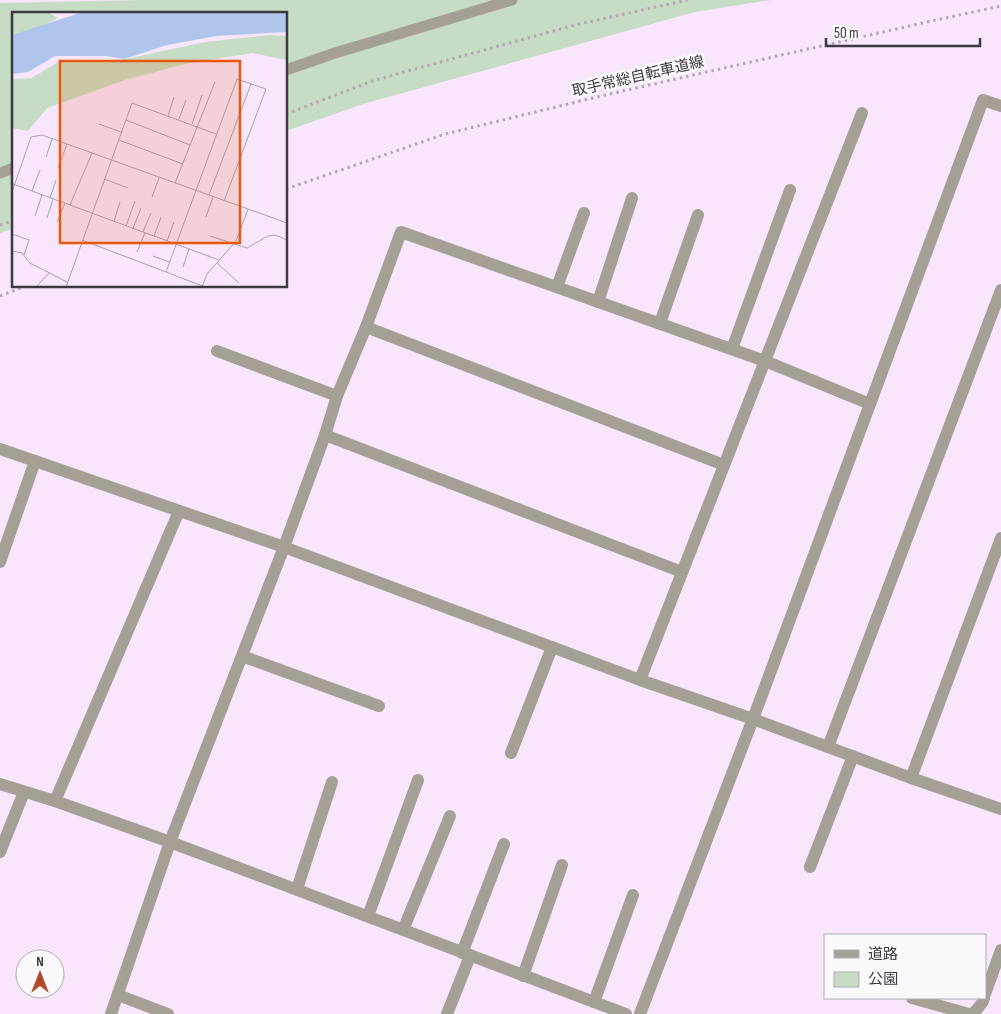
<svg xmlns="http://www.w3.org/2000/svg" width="1001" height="1014" font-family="'Sofia Sans Condensed','Noto Sans JP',sans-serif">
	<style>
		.green { fill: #c6dcc4 }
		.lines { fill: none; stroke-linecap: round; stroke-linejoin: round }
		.path { stroke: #b3a6b7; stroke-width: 3; stroke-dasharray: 2.5 4; stroke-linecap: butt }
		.lane { stroke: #a4a095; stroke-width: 11 }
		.street { stroke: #a4a095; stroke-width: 12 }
		.labels { text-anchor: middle; stroke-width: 5; stroke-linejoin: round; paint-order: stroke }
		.street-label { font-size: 15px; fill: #3e3840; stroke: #fcf9fd }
		.inset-road { fill: none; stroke: #ada0b1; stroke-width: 1 }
		.view { fill: #e8590c; fill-opacity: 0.15; stroke: #e8590c; stroke-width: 2.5 }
		.inset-edge { fill: none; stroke: #3e3840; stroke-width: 2.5 }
	</style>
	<rect width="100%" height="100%" fill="#f7e6fc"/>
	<path class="green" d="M144,0H771L695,12L363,104L286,131V14H14V228L0,233V3Z"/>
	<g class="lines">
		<g class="path">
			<path d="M286,114L375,80L579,24L688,0"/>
			<path d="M286,189L445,134L601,96L927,22L1001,6"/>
			<path d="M0,225L14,220"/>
			<path d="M0,296L26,286"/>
		</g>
		<g class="lane">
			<path d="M286,70L335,53L512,0"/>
			<path d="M0,173L14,168"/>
		</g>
		<g class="street">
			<path d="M557,287L584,213"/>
			<path d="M598,302L632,198"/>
			<path d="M660,323L698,215"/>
			<path d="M366,327L724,465"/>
			<path d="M732,349L790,190"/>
			<path d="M217,351L337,396"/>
			<path d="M325,435L682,572"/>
			<path d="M0,449L284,547L640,680L753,719L911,778L1001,809"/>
			<path d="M0,562L35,461"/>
			<path d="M242,656L379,706"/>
			<path d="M640,680L862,113"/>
			<path d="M828,747L1001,290"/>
			<path d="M511,753L552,647"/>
			<path d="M911,778L1001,538"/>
			<path d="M0,784L55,801L170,842L626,1014"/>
			<path d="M55,801L179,511"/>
			<path d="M0,852L24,792"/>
			<path d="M810,867L853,756"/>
			<path d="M297,889L332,782"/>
			<path d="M368,916L418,780"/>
			<path d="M403,930L450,816"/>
			<path d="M462,953L504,844"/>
			<path d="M523,976L562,865"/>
			<path d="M985,994L1001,950"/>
			<path d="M118,995L168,1014"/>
			<path d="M912,998L969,1014"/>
			<path d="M594,1002L633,895"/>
			<path d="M111,1014L170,842L284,547L325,435L337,396L366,327L401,232L765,361L870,404"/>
			<path d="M447,1014L470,956"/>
			<path d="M640,1014L753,719L983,100L1001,106"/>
			<path d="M973,1014L982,1003L984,998"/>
		</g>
	</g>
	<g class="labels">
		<g class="street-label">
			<text transform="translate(638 76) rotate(-13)" y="5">取手常総自転車道線</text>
		</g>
	</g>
	<g transform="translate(12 12)">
		<rect width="275" height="275" fill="#f7e6fc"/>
		<path d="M0,0H35L46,6L21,18L0,23ZM257,23L275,24V48L240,41L173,52L113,68L35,96L16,119L0,116V67L20,66L46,50L104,49L193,30Z" fill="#c6dcc4"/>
		<path d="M71,0H275V20L204,24L155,33L112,47L94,44H43L16,60L0,62V23Z" fill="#afc5eb"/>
		<path class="inset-road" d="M156,104L162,85M167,107L174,88M114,108L178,133M87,112L109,120M180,112L190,83M107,128L171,152M34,145L40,127M46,156L55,132M92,167L116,176M163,171L203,70M1,172L207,248M20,179L28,158M0,180L19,125L30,123L275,211M197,183L239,72M140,185L147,166M38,186L44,168M58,193L80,141M23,204L30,183M194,205L201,185M35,206L41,187M102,209L108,190M45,210L53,191M114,214L123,189M121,216L129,196M131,220L139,201M0,222L17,228L12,243M142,224L149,205M198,224L235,236L256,224L263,223L275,228M70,228L154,260M155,229L162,210M0,239L10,241L18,251L55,270M125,240L133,221M141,244L157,250M205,251L227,271M171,255L177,237M24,275L37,261M54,275L120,91L204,122M190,275L195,262L224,229L236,197M193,275L154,260L225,67L254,77L212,189"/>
		<path class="view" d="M48,49H228V231H48Z"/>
		<rect width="275" height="275" class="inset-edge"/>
	</g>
	<rect x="824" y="934" width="162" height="65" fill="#fcf9fd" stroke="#b0acb1"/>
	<rect x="834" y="950" width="25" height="8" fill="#a4a095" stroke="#b0acb1"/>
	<text x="868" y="959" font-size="15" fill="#3e3840">道路</text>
	<rect x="834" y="972" width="25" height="15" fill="#c6dcc4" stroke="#b0acb1"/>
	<text x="868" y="984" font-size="15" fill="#3e3840">公園</text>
	<g transform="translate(40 974)"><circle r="24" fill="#fcf9fd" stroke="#b0acb1"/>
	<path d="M0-4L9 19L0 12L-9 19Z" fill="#af4825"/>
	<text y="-8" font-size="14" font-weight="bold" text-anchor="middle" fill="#3e3840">N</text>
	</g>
	<path d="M826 38v8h154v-8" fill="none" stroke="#3e3840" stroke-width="2.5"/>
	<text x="834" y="38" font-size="15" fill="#3e3840" stroke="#fcf9fd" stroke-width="4" paint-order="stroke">50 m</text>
</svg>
